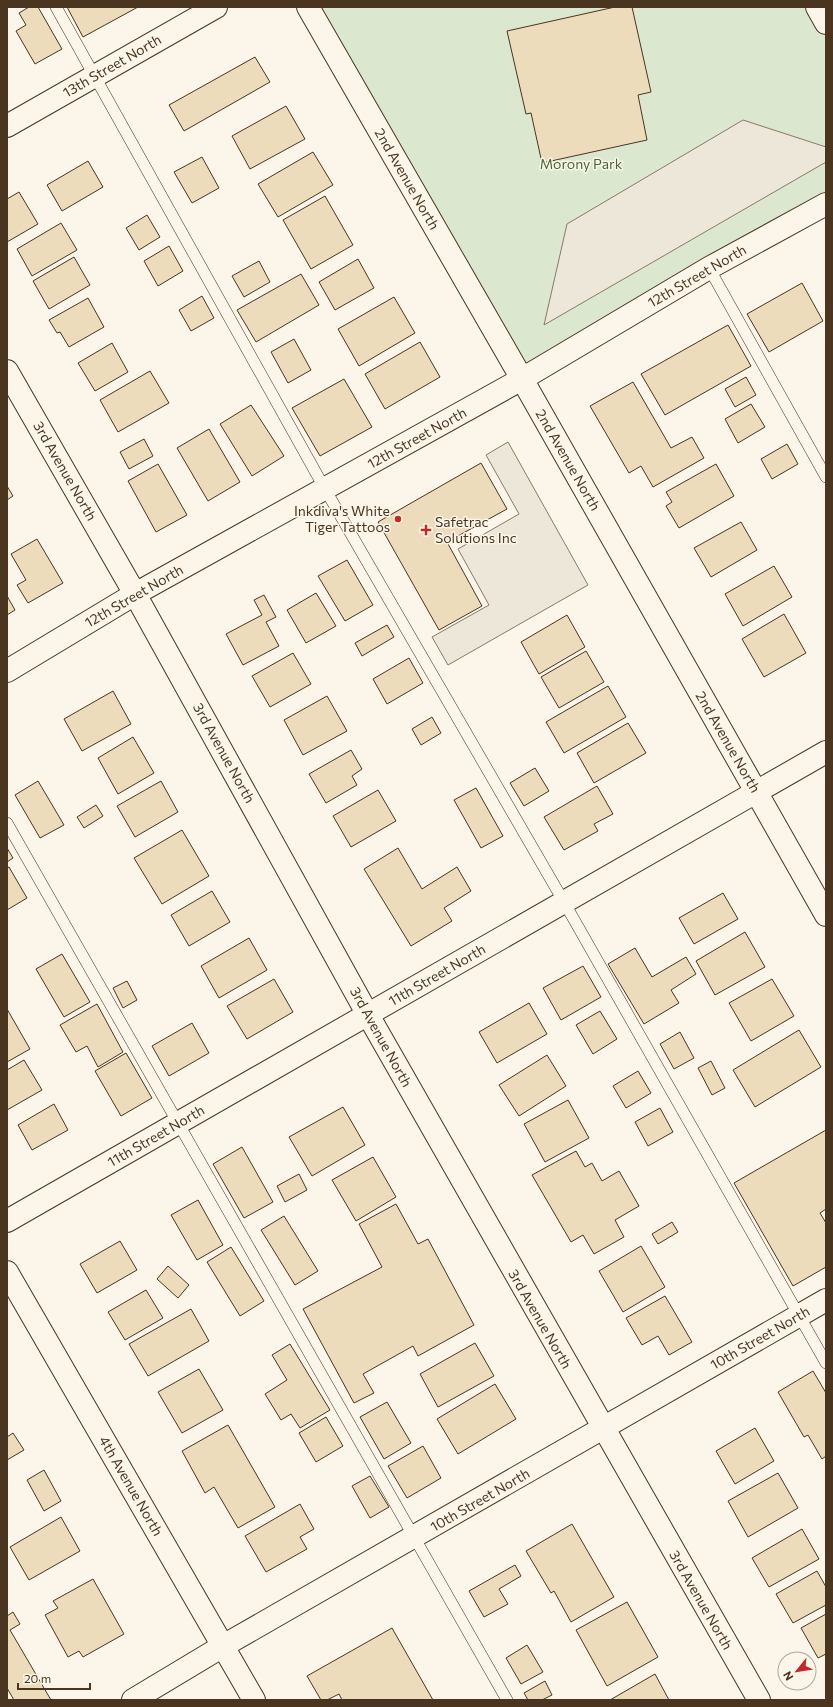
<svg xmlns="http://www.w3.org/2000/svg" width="833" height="1707" font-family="Commissioner,sans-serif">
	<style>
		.green { fill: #dce7d0; stroke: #887966 }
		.parking { fill: #ede7d9; stroke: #887966 }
		.building { fill: #ecdcbc; stroke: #4a3520 }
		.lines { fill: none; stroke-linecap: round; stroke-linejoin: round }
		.service-casing { stroke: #4a3520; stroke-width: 12 }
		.minor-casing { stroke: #4a3520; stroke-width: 24 }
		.secondary-casing { stroke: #4a3520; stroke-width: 24 }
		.service { stroke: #fbf6e9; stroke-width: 11 }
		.minor { stroke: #fbf6e9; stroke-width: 22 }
		.secondary { stroke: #fbf6e9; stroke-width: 22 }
		.poi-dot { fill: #c62828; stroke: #fbf6e9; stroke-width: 1.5 }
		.labels { text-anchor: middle; stroke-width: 3; stroke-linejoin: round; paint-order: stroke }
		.street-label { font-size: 14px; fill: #4a3520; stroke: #fbf6e9 }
		.park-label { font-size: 14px; fill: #436837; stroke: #fbf6e9 }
		.poi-label { font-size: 14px; fill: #4a3520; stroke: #fbf6e9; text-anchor: end }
	</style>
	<rect width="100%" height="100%" fill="#fbf6e9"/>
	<path class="green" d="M308,7H817L826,23V206L522,379Z"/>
	<g class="parking">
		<path d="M743,120L826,147V162L544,325L567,224Z"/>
		<path d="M508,442L588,585L448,665L432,637L489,605L458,549L519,514L486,455Z"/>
	</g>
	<g class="building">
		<path d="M29,7H38L62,49L35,64L16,31L26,25L19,13Z"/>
		<path d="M67,7H138L83,37Z"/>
		<path d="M615,7H632L651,92L638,95L647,140L542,163L531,113L526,114L507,31Z"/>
		<path d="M255,57L270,82L184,131L169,105Z"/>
		<path d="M286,106L305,139L250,169L232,136Z"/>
		<path d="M313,152L333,185L278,217L258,184Z"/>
		<path d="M202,157L219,188L192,203L174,172Z"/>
		<path d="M88,161L103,187L62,211L47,185Z"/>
		<path d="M19,192L38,224L7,242V199Z"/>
		<path d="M325,196L353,245L311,269L283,220Z"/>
		<path d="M147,215L160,237L139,250L126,228Z"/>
		<path d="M61,223L77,250L32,276L17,249Z"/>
		<path d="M169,246L183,271L158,286L144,261Z"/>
		<path d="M74,257L90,285L49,309L33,281Z"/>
		<path d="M358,259L374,288L335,310L319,282Z"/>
		<path d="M259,261L270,282L244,297L232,276Z"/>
		<path d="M301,274L319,305L256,342L237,310Z"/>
		<path d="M802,283L823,321L769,352L747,314Z"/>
		<path d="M202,296L214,318L191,331L179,310Z"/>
		<path d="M394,297L415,333L359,366L338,329Z"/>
		<path d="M88,298L104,327L69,347L60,332L57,333L49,320Z"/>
		<path d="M728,325L751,366L665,415L641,374Z"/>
		<path d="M294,339L311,370L288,383L271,352Z"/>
		<path d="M420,342L440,377L385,409L365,374Z"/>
		<path d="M112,343L128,372L95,391L78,363Z"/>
		<path d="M150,371L169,403L118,432L100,400Z"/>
		<path d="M746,377L756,395L735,407L725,389Z"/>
		<path d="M344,379L372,427L320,456L292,408Z"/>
		<path d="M633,382L671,448L692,437L704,458L653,487L641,466L629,473L590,406Z"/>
		<path d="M751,404L765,427L738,443L725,419Z"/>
		<path d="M251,405L284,456L252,476L220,424Z"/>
		<path d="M209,429L240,482L208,501L177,448Z"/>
		<path d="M144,439L153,456L129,469L120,452Z"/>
		<path d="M787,444L798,464L772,479L761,459Z"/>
		<path d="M481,463L507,509L447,542L482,606L439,630L378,522Z"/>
		<path d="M158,464L187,515L156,532L128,481Z"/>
		<path d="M716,464L734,496L679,528L666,506L672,502L666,492Z"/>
		<path d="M7,486L13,496L7,500Z"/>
		<path d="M741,522L757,550L711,577L694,548Z"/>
		<path d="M37,539L63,583L28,603L17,585L26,580L11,554Z"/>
		<path d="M347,560L373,605L345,621L318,576Z"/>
		<path d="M774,566L792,597L743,626L725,594Z"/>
		<path d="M316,593L336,626L306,643L287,610Z"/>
		<path d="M264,595L276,617L266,622L279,646L243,665L226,634L262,615L254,600Z"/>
		<path d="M7,596L15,610L7,615Z"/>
		<path d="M784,614L806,653L764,677L742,639Z"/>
		<path d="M567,615L585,647L539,674L521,642Z"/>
		<path d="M387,625L394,637L362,656L355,643Z"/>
		<path d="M586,651L604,682L559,708L541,677Z"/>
		<path d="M293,653L311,684L270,707L252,676Z"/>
		<path d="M409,658L423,683L387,704L373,679Z"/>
		<path d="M608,686L626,717L564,753L546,722Z"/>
		<path d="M113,691L131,724L82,751L64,719Z"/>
		<path d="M327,696L347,731L303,755L284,720Z"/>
		<path d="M432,717L441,733L421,745L412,729Z"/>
		<path d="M628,723L646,753L594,783L577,753Z"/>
		<path d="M133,737L154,773L118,794L98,758Z"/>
		<path d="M351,750L362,769L352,776L357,785L326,803L309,774Z"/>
		<path d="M535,768L549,791L524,806L510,783Z"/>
		<path d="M38,781L64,825L40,838L15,795Z"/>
		<path d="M161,781L178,812L135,837L117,806Z"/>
		<path d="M597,786L613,814L594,824L598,831L564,850L544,817Z"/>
		<path d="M476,788L503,836L481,848L454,800Z"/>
		<path d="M378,790L396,821L351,847L333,816Z"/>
		<path d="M96,805L103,816L84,828L77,817Z"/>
		<path d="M182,830L209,876L162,904L134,858Z"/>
		<path d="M7,848L13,858L7,862Z"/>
		<path d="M398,848L422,889L457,867L471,891L444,908L452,921L411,946L364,869Z"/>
		<path d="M9,867L27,898L7,910V868Z"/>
		<path d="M212,891L230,922L189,946L171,915Z"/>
		<path d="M723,893L738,919L694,944L679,918Z"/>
		<path d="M745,932L765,967L715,995L696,961Z"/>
		<path d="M249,938L267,970L219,998L201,966Z"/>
		<path d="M635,948L652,977L686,957L696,974L671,990L679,1003L644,1024L608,964Z"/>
		<path d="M62,954L90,1002L64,1017L36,969Z"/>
		<path d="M583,966L601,997L561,1020L543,988Z"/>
		<path d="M274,979L293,1012L247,1039L227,1006Z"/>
		<path d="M772,979L794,1016L751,1041L729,1003Z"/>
		<path d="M127,981L137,1000L123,1008L113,988Z"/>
		<path d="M529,1003L547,1034L497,1063L479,1032Z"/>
		<path d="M97,1004L123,1052L98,1067L87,1046L76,1052L60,1025Z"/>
		<path d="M7,1009L30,1049L7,1062Z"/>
		<path d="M600,1011L617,1039L593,1054L576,1025Z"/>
		<path d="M192,1023L209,1053L169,1076L152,1046Z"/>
		<path d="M799,1030L821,1067L755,1107L733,1070Z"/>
		<path d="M680,1032L694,1058L674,1069L660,1044Z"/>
		<path d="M126,1053L152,1098L121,1116L95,1071Z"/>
		<path d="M547,1055L566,1086L519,1116L499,1085Z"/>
		<path d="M24,1060L42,1090L7,1110V1070Z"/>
		<path d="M711,1061L725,1088L712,1095L698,1068Z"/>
		<path d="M638,1071L651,1093L626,1108L613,1086Z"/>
		<path d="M568,1100L589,1138L545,1162L524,1124Z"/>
		<path d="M54,1104L68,1130L32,1150L18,1125Z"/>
		<path d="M343,1107L365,1145L312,1176L289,1137Z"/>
		<path d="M660,1108L673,1132L648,1146L635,1122Z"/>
		<path d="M826,1130V1209L820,1213L826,1223V1267L793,1286L734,1183Z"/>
		<path d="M242,1147L273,1202L244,1218L213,1164Z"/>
		<path d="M576,1151L585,1167L592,1163L602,1181L619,1171L639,1206L615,1220L624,1237L594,1254L583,1235L571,1242L532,1175Z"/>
		<path d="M373,1157L396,1197L356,1221L332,1180Z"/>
		<path d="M299,1174L307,1190L285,1202L277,1186Z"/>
		<path d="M198,1200L223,1245L197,1260L171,1215Z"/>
		<path d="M396,1204L418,1244L428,1239L474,1325L418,1356L413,1346L363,1374L374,1393L354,1403L303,1309L382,1267L359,1224Z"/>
		<path d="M284,1216L318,1271L295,1285L261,1230Z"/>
		<path d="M672,1222L678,1232L658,1244L652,1234Z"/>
		<path d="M120,1241L137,1270L97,1293L80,1264Z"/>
		<path d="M641,1246L665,1287L623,1312L599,1271Z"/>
		<path d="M231,1247L264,1301L240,1316L207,1262Z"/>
		<path d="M168,1266L189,1285L178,1298L157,1279Z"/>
		<path d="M146,1290L163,1318L125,1340L108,1312Z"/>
		<path d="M665,1296L692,1342L669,1355L658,1336L642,1345L626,1318Z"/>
		<path d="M191,1309L209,1341L148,1376L129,1344Z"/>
		<path d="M475,1343L494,1376L438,1407L420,1374Z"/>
		<path d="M290,1344L330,1410L300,1428L291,1414L281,1420L265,1394L287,1380L272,1355Z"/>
		<path d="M199,1369L223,1410L182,1433L158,1392Z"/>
		<path d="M813,1371L826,1393V1456L822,1459L808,1435L804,1437L778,1392Z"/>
		<path d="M495,1384L516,1419L458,1454L437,1419Z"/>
		<path d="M387,1402L411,1443L384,1459L360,1417Z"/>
		<path d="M326,1417L343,1446L316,1462L299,1433Z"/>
		<path d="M228,1425L275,1507L238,1528L214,1487L205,1493L182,1451Z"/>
		<path d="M755,1428L774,1461L735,1484L716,1451Z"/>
		<path d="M13,1433L24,1450L7,1460V1437Z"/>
		<path d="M423,1446L441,1478L407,1498L388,1466Z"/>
		<path d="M44,1470L61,1501L44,1511L27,1480Z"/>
		<path d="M778,1473L798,1508L748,1537L728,1501Z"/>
		<path d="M370,1476L389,1507L370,1518L352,1486Z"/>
		<path d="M300,1504L314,1529L300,1537L307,1549L266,1572L245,1536Z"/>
		<path d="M61,1517L80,1551L29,1580L10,1547Z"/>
		<path d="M572,1524L614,1597L571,1622L554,1591L551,1593L526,1551Z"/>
		<path d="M802,1529L819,1559L769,1587L752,1558Z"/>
		<path d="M515,1565L521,1576L499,1589L508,1604L484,1617L469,1591Z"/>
		<path d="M817,1571L826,1587V1605L793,1623L776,1594Z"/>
		<path d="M93,1579L124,1634L83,1657L79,1651L68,1657L45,1615L58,1608L53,1601Z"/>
		<path d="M627,1602L658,1657L607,1686L576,1630Z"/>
		<path d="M13,1612L20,1624L10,1630L51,1700H14L7,1688V1616Z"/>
		<path d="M826,1614V1654L818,1658L801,1628Z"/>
		<path d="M392,1628L433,1700H342L339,1694L327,1700H321L307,1676Z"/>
		<path d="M527,1645L543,1672L521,1684L506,1658Z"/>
		<path d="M655,1674L669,1700H610Z"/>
		<path d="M545,1681L552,1695L542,1700H528L524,1693Z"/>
	</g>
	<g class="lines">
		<g class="service-casing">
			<g id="service">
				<path d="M56,7L325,489L564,902L826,1363"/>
				<path d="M709,268L826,477"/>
				<path d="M7,823L507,1700"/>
			</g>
		</g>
		<g class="minor-casing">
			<g id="minor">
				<path d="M7,126L216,7"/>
				<path d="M7,371L135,594L368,1015L759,1700"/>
				<path d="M7,671L135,594L522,379L709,268L826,204"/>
				<path d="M7,1221L826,752"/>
				<path d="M7,1272L254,1700"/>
				<path d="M133,1700L223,1646L826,1300"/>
			</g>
		</g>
		<g class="secondary-casing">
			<g id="secondary">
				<path d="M308,7L522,379L826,915"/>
				<path d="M817,7L826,23"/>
			</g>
		</g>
		<use href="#service" class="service"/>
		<use href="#minor" class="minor"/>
		<use href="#secondary" class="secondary"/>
	</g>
	<g class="poi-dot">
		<circle cx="398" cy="519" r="4"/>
		<path d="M424 524h4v4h4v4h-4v4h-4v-4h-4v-4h4z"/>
	</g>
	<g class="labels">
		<g class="street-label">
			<text transform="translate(112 66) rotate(-30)" y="5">13th Street North</text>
			<text transform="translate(407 179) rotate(60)" y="5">2nd Avenue North</text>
			<text transform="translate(697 276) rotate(-30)" y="5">12th Street North</text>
			<text transform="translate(417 438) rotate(-29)" y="5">12th Street North</text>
			<text transform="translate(568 460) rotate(60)" y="5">2nd Avenue North</text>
			<text transform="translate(65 471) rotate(60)" y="5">3rd Avenue North</text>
			<text transform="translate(134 596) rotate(-30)" y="5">12th Street North</text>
			<text transform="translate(728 742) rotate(60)" y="5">2nd Avenue North</text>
			<text transform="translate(224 753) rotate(61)" y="5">3rd Avenue North</text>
			<text transform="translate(437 975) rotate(-30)" y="5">11th Street North</text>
			<text transform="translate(381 1037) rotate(61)" y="5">3rd Avenue North</text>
			<text transform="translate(156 1136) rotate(-30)" y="5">11th Street North</text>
			<text transform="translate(540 1319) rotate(60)" y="5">3rd Avenue North</text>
			<text transform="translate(760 1338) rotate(-30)" y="5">10th Street North</text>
			<text transform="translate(131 1486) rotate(60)" y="5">4th Avenue North</text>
			<text transform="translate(480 1500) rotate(-30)" y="5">10th Street North</text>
			<text transform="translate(701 1600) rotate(60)" y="5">3rd Avenue North</text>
		</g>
		<g class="park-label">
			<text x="581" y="169">Morony Park</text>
		</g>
		<g class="poi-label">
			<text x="390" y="516">Inkdiva's White<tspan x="390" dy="16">Tiger Tattoos</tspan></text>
			<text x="435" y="527" text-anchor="start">Safetrac<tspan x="435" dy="16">Solutions Inc</tspan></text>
		</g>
	</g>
	<rect width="833" height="1707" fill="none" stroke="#4a3520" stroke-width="16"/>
	<g transform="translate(797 1671) rotate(240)"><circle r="19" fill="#fbf6e9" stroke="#b4a999"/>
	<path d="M0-3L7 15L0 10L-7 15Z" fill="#c62828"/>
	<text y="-6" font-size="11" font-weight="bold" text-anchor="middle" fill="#4a3520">N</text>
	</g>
	<path d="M18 1683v6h72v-6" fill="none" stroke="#4a3520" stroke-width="2"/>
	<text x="24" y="1683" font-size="12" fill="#4a3520" stroke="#fbf6e9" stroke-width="3" paint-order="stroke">20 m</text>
</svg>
